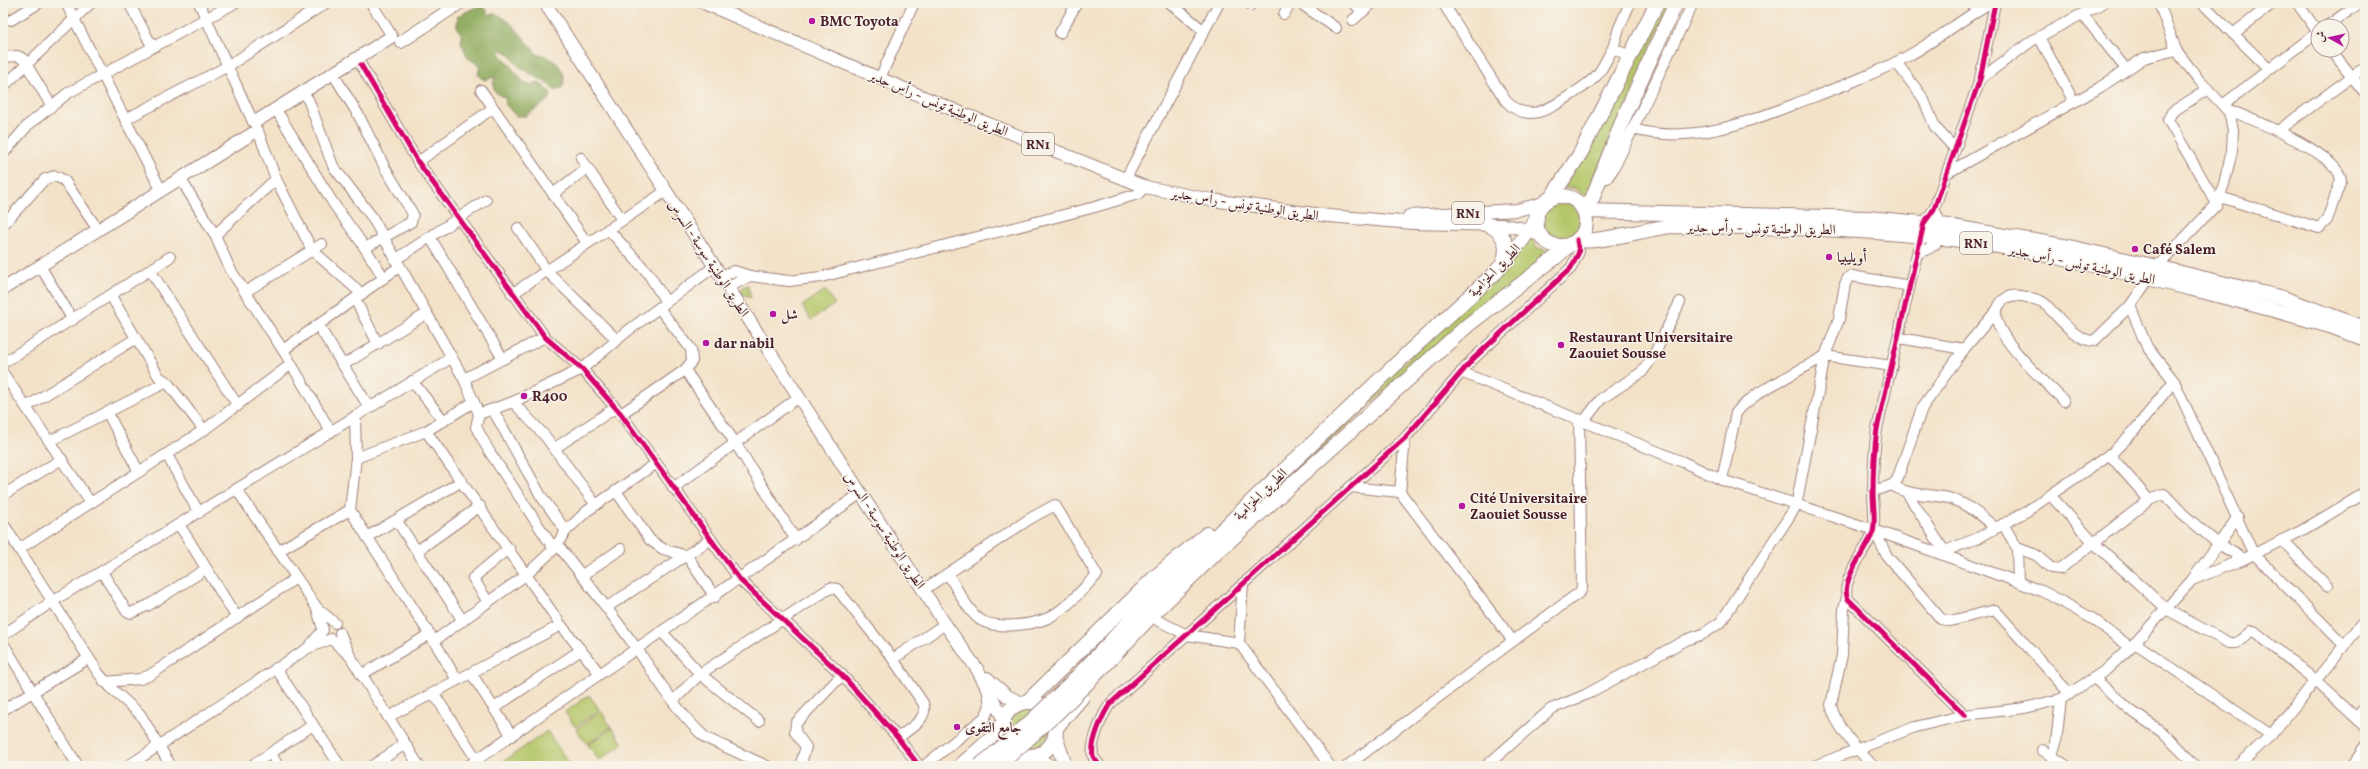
<svg xmlns="http://www.w3.org/2000/svg" width="2368" height="769" font-family="Vollkorn,Amiri,serif">
	<style>
		.green { fill: #b5c76b; stroke: #80734b }
		.forest { fill: #90ac5f; stroke: #6d6645 }
		.lines { fill: none; stroke-linecap: round; stroke-linejoin: round }
		.minor-casing { stroke: #9e807a; stroke-width: 12 }
		.major-casing { stroke: #9e807a; stroke-width: 14 }
		.highway-casing { stroke: #9e807a; stroke-width: 16 }
		.minor { stroke: #fff; stroke-width: 10 }
		.major { stroke: #fff; stroke-width: 12 }
		.highway { stroke: #fff; stroke-width: 14 }
		.highway-bridge-casing { stroke: #9e807a; stroke-width: 16; stroke-linecap: butt }
		.highway-bridge { stroke: #fff; stroke-width: 14 }
		.cycleway-casing { stroke: #f7f3e8; stroke-width: 8 }
		.cycleway { stroke: #d6006c; stroke-width: 5 }
		.poi-dot { fill: #b5179e; stroke: #f7f3e8; stroke-width: 1.5 }
		.labels { text-anchor: middle; stroke-width: 3; stroke-linejoin: round; paint-order: stroke }
		.shield { fill: #f7f3e8; stroke: #7e5f64; stroke-width: 1 }
		.shield-label { font-size: 13px; font-weight: bold; fill: #4a1f2b }
		.poi-label { font-size: 14px; font-weight: bold; fill: #4a1f2b; stroke: #f7f3e8; text-anchor: start }
		.street-label { font-size: 14px; fill: #4a1f2b; stroke: #f7f3e8 }
	</style>
	<rect width="100%" height="100%" fill="#f7f3e8"/>
	<filter id="ink" filterUnits="userSpaceOnUse"><feTurbulence type="fractalNoise" baseFrequency=".025" numOctaves="2"/><feDisplacementMap in="SourceGraphic" scale="8" xChannelSelector="R" yChannelSelector="G"/><feConvolveMatrix kernelMatrix="1 2 1 2 8 2 1 2 1" color-interpolation-filters="sRGB"/></filter>
	<filter id="wash" filterUnits="userSpaceOnUse"><feTurbulence type="fractalNoise" baseFrequency=".012" numOctaves="4" result="noise"/><feDisplacementMap in="SourceGraphic" scale="16" xChannelSelector="R" yChannelSelector="G"/><feGaussianBlur stdDeviation="0.9" result="paint"/><feColorMatrix in="noise" values="0 0 0 0 0 0 0 0 0 0 0 0 0 0 0 0 0 1.4 0 .05"/><feComposite in="paint" operator="in"/></filter>
	<g filter="url(#wash)">
		<rect width="100%" height="100%" fill="#f3e2c8"/>
		<g class="green">
			<path d="M1662,3H1670L1588,198L1574,188H1563Z"/>
			<circle cx="1561" cy="221" r="19"/>
			<path d="M1532,236L1536,247L1557,254L1371,403L1269,499L1229,530L1350,418L1367,399Z"/>
			<path d="M748,285L751,298L741,293L743,287Z"/>
			<path d="M825,290L835,304L811,320L802,306Z"/>
			<path d="M589,695L600,710L575,727L565,712Z"/>
			<circle cx="1029" cy="728" r="20"/>
			<path d="M601,711L611,727L587,744L576,729Z"/>
			<path d="M612,728L623,743L599,761L588,745Z"/>
			<path d="M547,731L571,766H497Z"/>
		</g>
		<path class="forest" d="M478,6L486,9L488,15C505,8 526,42 537,54C553,56 570,71 562,88L554,90C545,79 531,76 520,67C512,60 514,55 502,50L499,52L525,84L531,85L538,82L551,93L550,99L525,116H516L506,105L505,97C493,95 492,86 495,77L484,80L478,75L480,66L468,58L461,43L462,36L457,26L458,16Z"/>
	</g>
	<g filter="url(#ink)">
		<g class="lines">
			<g class="minor-casing">
				<g id="minor">
					<path d="M66,3L158,184"/>
					<path d="M129,3L152,46"/>
					<path d="M199,3L253,122"/>
					<path d="M371,3L392,36"/>
					<path d="M1170,3L1204,31"/>
					<path d="M1250,3L1251,5"/>
					<path d="M1300,3L1336,28"/>
					<path d="M1354,3L1362,12"/>
					<path d="M1443,3L1506,101C1528,125 1551,108 1574,93C1582,88 1591,82 1598,74C1604,66 1608,56 1613,48"/>
					<path d="M1630,3L1619,28L1613,48L1631,57"/>
					<path d="M2202,3L2269,69"/>
					<path d="M2297,3L2318,32"/>
					<path d="M1284,14L1290,3"/>
					<path d="M2083,15L2126,69"/>
					<path d="M11,20L39,3"/>
					<path d="M1353,20L1373,3"/>
					<path d="M2327,26L2360,3"/>
					<path d="M1060,33L1077,3"/>
					<path d="M2233,34L2273,3"/>
					<path d="M2039,37L2074,102"/>
					<path d="M2331,50L2365,93"/>
					<path d="M3,57L18,56L23,59L51,105"/>
					<path d="M1896,62L1923,98L1935,127L1955,149"/>
					<path d="M361,65L418,162L545,337L582,369L621,414L740,580L842,675L898,738L919,766"/>
					<path d="M880,78L914,3"/>
					<path d="M1980,79L2033,40L2103,3"/>
					<path d="M337,80L359,116L385,168L413,214L411,222L365,248"/>
					<path d="M3,87L91,3"/>
					<path d="M2208,89L2172,112L2168,120L2217,204"/>
					<path d="M481,90L587,243"/>
					<path d="M308,99L333,166L372,217L464,379L479,414L476,427L489,451L554,549"/>
					<path d="M2224,104L2318,32"/>
					<path d="M280,116L333,203L361,242L384,278"/>
					<path d="M126,119L228,66L326,3"/>
					<path d="M1633,129C1694,146 1752,120 1808,99C1842,86 1877,73 1908,56C1937,40 1962,19 1990,3"/>
					<path d="M258,131L276,179L312,250L362,294"/>
					<path d="M2278,131L2365,67"/>
					<path d="M3,154L28,125L68,93L235,3"/>
					<path d="M581,158L622,220"/>
					<path d="M418,162L493,108"/>
					<path d="M1947,173L2099,88L2144,58L2176,50"/>
					<path d="M180,178L215,235L230,269L283,350L331,432"/>
					<path d="M1125,180L1219,3"/>
					<path d="M1599,180L1607,178L1614,168L1693,3"/>
					<path d="M553,194L587,168"/>
					<path d="M2220,197L2319,228L2327,220L2341,180C2339,153 2251,119 2227,109"/>
					<path d="M3,225L45,179L55,176L64,180L94,224"/>
					<path d="M518,228L547,271L617,340"/>
					<path d="M608,229L648,273L666,302"/>
					<path d="M215,235L276,179"/>
					<path d="M430,237L503,359"/>
					<path d="M1918,253C1945,244 1946,232 1934,209"/>
					<path d="M170,257L150,270L238,406"/>
					<path d="M395,260L486,200"/>
					<path d="M40,266L73,320"/>
					<path d="M721,276L734,271L750,276L789,281L821,277L1095,207L1138,194L1145,187"/>
					<path d="M729,287L750,276"/>
					<path d="M245,292L322,244"/>
					<path d="M512,294L666,191"/>
					<path d="M111,296L159,377L167,382L204,430"/>
					<path d="M355,299L378,344"/>
					<path d="M2130,306L2147,347L2174,381L2253,553L2344,645"/>
					<path d="M318,325L369,407"/>
					<path d="M1899,338L1964,349"/>
					<path d="M283,350L399,267"/>
					<path d="M3,363L150,270"/>
					<path d="M343,365L426,314"/>
					<path d="M685,370L736,444L796,540"/>
					<path d="M1461,372L1683,462L1722,480L1874,530L2018,582L2046,593L2093,619L2130,647"/>
					<path d="M3,373L90,502"/>
					<path d="M464,379L545,337"/>
					<path d="M412,381L444,421"/>
					<path d="M2064,401C2048,384 1989,334 1997,310C2003,293 2016,294 2030,298C2035,299 2040,300 2044,303C2056,314 2075,341 2094,341L2130,306L2157,267L2217,204L2224,184L2232,151L2233,130L2229,112L2199,80L2176,50L2159,3"/>
					<path d="M474,402L426,431L561,625L600,674"/>
					<path d="M513,402L545,436L596,505"/>
					<path d="M26,407L135,339"/>
					<path d="M493,410L541,496L566,531"/>
					<path d="M107,412L139,472"/>
					<path d="M479,414L513,402L582,369L629,330L715,266"/>
					<path d="M621,414L685,370L692,361L691,349L659,308"/>
					<path d="M355,416L356,458L350,510L434,641L457,680"/>
					<path d="M1584,421L1601,399L1642,372L1653,357L1680,302"/>
					<path d="M50,441L167,382"/>
					<path d="M555,448L615,408"/>
					<path d="M2109,454L2149,500"/>
					<path d="M167,455L199,513"/>
					<path d="M356,458L426,431"/>
					<path d="M1722,480L1736,413L1742,406L1760,392L1825,356L1892,366"/>
					<path d="M1892,485C1910,497 1931,493 1952,499C1969,505 1982,517 1996,528"/>
					<path d="M1350,487L1400,492"/>
					<path d="M673,488L799,397"/>
					<path d="M237,490L317,608"/>
					<path d="M616,491L650,540L663,549L687,556L715,597"/>
					<path d="M1873,491L1892,485L1897,480L1922,408L1964,349L1997,310"/>
					<path d="M1907,493L1948,557"/>
					<path d="M3,495L62,459"/>
					<path d="M2051,496L2093,542L2166,609L2229,643H2237L2251,631H2254L2316,681L2365,726"/>
					<path d="M397,521L463,621"/>
					<path d="M3,523L19,549"/>
					<path d="M2003,524L2017,548L2018,582"/>
					<path d="M180,526L237,618"/>
					<path d="M1874,530L1887,556L1941,619L1950,621L1995,610L2070,694"/>
					<path d="M367,537L462,481"/>
					<path d="M2282,540L2327,586"/>
					<path d="M557,544C584,578 611,613 637,649C658,679 678,714 706,738L767,766"/>
					<path d="M2017,548L2036,555L2051,568L2060,569L2149,500L2164,494L2183,514L2217,543L2244,559"/>
					<path d="M278,551L350,510"/>
					<path d="M417,551L480,506"/>
					<path d="M1945,551L1978,538L2027,511L2113,452L2134,431L2174,381"/>
					<path d="M102,572L127,612L131,613L149,605L206,569"/>
					<path d="M582,575L621,549"/>
					<path d="M2192,580L2238,517"/>
					<path d="M1243,583L1239,643L1330,766"/>
					<path d="M923,590L1031,518L1055,505L1097,575C1082,589 1067,609 1048,618C1033,625 993,630 979,619C966,609 957,588 948,574"/>
					<path d="M1847,597L1844,609L1842,655L1831,705C1835,726 1859,751 1873,766"/>
					<path d="M488,602L473,578L509,548"/>
					<path d="M607,607L711,539"/>
					<path d="M1157,620L1187,635L1239,643"/>
					<path d="M335,623L317,608L323,630L308,648L331,639L350,656L340,633"/>
					<path d="M662,632L700,674L830,588L837,589L893,659L945,624"/>
					<path d="M3,635L53,601L451,358"/>
					<path d="M434,641L527,574L552,551L566,531L587,511L655,464"/>
					<path d="M1513,641L1580,592L1582,588L1579,419"/>
					<path d="M3,643L78,766"/>
					<path d="M2135,643L2271,735"/>
					<path d="M350,656L419,766"/>
					<path d="M893,659L923,703C930,719 908,729 898,738"/>
					<path d="M276,668L340,766"/>
					<path d="M471,673L512,736"/>
					<path d="M361,675L430,634"/>
					<path d="M2094,678L2130,710L2162,732L2196,766"/>
					<path d="M104,682L140,679L150,675L296,578"/>
					<path d="M434,694L477,760"/>
					<path d="M673,701L700,674L759,721"/>
					<path d="M494,708L581,650"/>
					<path d="M3,710L89,658"/>
					<path d="M1965,715L1848,599C1839,581 1867,550 1873,532C1876,521 1873,505 1873,493C1873,471 1874,450 1877,429L1924,223L1934,209L1980,79L1995,3"/>
					<path d="M388,717L561,625"/>
					<path d="M2356,717L2365,708"/>
					<path d="M2042,750L2067,766"/>
					<path d="M271,753L278,766"/>
					<path d="M2051,757L2056,743L2061,699"/>
					<path d="M128,766L308,648"/>
					<path d="M171,766L140,714L113,690L99,674L19,549L204,430L290,365"/>
					<path d="M251,766L313,725"/>
					<path d="M372,766L405,744"/>
					<path d="M468,766C598,673 731,586 861,493"/>
					<path d="M800,766L806,747L795,732L796,723L842,675"/>
					<path d="M924,766L985,717L990,706L988,693"/>
					<path d="M1100,766C1098,763 1094,759 1093,756C1090,743 1103,713 1111,703L1405,438L1472,360L1571,268L1579,252L1577,240"/>
					<path d="M1347,766L1513,641L1400,492L1405,438"/>
					<path d="M1486,766L1551,709L1585,695L1686,640L1703,634L1721,622L1796,506L1825,356L1839,319L1845,284L1848,278L1852,276L1910,286"/>
					<path d="M1814,766L1915,727L1965,715L2025,708L2061,699L2106,670L2135,643L2192,580L2244,559L2301,531L2365,493"/>
					<path d="M2238,766L2271,735L2365,620"/>
					<path d="M2352,766L2365,747"/>
				</g>
			</g>
			<g class="major-casing">
				<g id="major">
					<path d="M545,3L945,624L977,669L1004,720"/>
					<path d="M704,3L949,108L1145,187L1212,200L1329,216L1413,223L1503,225L1520,228L1542,236"/>
					<path d="M401,42L460,3"/>
					<path d="M255,122L391,37"/>
					<path d="M1409,216L1517,210L1545,203"/>
					<path d="M3,289L255,132"/>
					<path d="M987,678L1007,696L1022,703"/>
				</g>
			</g>
			<g class="highway-casing">
				<g id="highway">
					<circle cx="1561" cy="221" r="25"/>
					<path d="M1551,198L1580,154L1657,3"/>
					<path d="M1583,209L1592,199L1626,112L1676,3"/>
					<path d="M1584,211L1868,218L1942,225L2069,247L2157,267L2283,298L2365,328"/>
					<path d="M1486,224C1504,230 1510,246 1503,263"/>
					<path d="M1578,239C1590,246 1652,227 1673,226C1771,227 1869,228 1967,241C2049,253 2128,273 2209,293C2262,307 2314,319 2365,339"/>
					<path d="M1096,657L1142,608L1257,496L1412,349L1496,272L1523,239L1537,218"/>
					<path d="M1105,665L1153,614L1216,553L1468,325L1556,257L1570,244"/>
					<path d="M1027,702L1154,578L1207,534"/>
					<circle cx="1029" cy="729" r="27"/>
					<path d="M1055,729L1082,697"/>
					<path d="M1055,736L1065,766"/>
					<path d="M1030,756L1049,766"/>
					<path d="M960,766L992,738L1003,723"/>
					<path d="M1011,766L1026,756"/>
				</g>
			</g>
			<use href="#minor" class="minor"/>
			<use href="#major" class="major"/>
			<use href="#highway" class="highway"/>
			<g class="highway-bridge-casing">
				<g id="highway-bridge">
					<path d="M979,766C1021,733 1059,696 1096,657"/>
					<path d="M998,766L1057,713L1105,665"/>
				</g>
			</g>
			<use href="#highway-bridge" class="highway-bridge"/>
			<g class="cycleway-casing">
				<g id="cycleway">
					<path d="M361,65L418,162L545,337L582,369L621,414L740,580L842,675L898,738L919,766"/>
					<path d="M1965,715L1848,599C1839,581 1867,550 1873,532C1876,521 1873,505 1873,493C1873,471 1874,450 1877,429L1924,223L1934,209L1980,79L1995,3"/>
					<path d="M1100,766C1098,763 1094,759 1093,756C1090,743 1103,713 1111,703L1405,438L1472,360L1571,268L1579,252L1577,240"/>
				</g>
			</g>
			<use href="#cycleway" class="cycleway"/>
		</g>
	</g>
	<g class="poi-dot">
		<circle cx="812" cy="21" r="4"/>
		<circle cx="2135" cy="249" r="4"/>
		<circle cx="1829" cy="257" r="4"/>
		<circle cx="773" cy="314" r="4"/>
		<circle cx="706" cy="343" r="4"/>
		<circle cx="1561" cy="345" r="4"/>
		<circle cx="524" cy="396" r="4"/>
		<circle cx="1462" cy="506" r="4"/>
		<circle cx="957" cy="727" r="4"/>
	</g>
	<g class="labels">
		<g class="shield">
			<rect x="1022" y="133" width="32" height="22" rx="3"/>
			<rect x="1452" y="202" width="32" height="22" rx="3"/>
			<rect x="1960" y="232" width="32" height="22" rx="3"/>
		</g>
		<g class="shield-label">
			<text x="1038" y="149">RN1</text>
			<text x="1468" y="218">RN1</text>
			<text x="1976" y="248">RN1</text>
		</g>
		<g class="poi-label">
			<text x="820" y="26">BMC Toyota</text>
			<text x="2143" y="254">Café Salem</text>
			<text x="1837" y="262">أويليبيا</text>
			<text x="781" y="319">شل</text>
			<text x="1569" y="342">Restaurant Universitaire<tspan x="1569" dy="16">Zaouiet Sousse</tspan></text>
			<text x="714" y="348">dar nabil</text>
			<text x="532" y="401">R400</text>
			<text x="1470" y="503">Cité Universitaire<tspan x="1470" dy="16">Zaouiet Sousse</tspan></text>
			<text x="965" y="732">جامع التقوى</text>
		</g>
		<g class="street-label">
			<text transform="translate(939 103) rotate(23)" y="5">الطريق الوطنية تونس - رأس جدير</text>
			<text transform="translate(1245 204) rotate(9)" y="5">الطريق الوطنية تونس - رأس جدير</text>
			<text transform="translate(1761 228) rotate(1)" y="5">الطريق الوطنية تونس - رأس جدير</text>
			<text transform="translate(709 258) rotate(57)" y="5">الطريق الوطنية سوسة - السرس</text>
			<text transform="translate(2082 264) rotate(12)" y="5">الطريق الوطنية تونس - رأس جدير</text>
			<text transform="translate(1494 270) rotate(-46)" y="5">الطريق الحزامية</text>
			<text transform="translate(1260 494) rotate(-44)" y="5">الطريق الحزامية</text>
			<text transform="translate(885 530) rotate(57)" y="5">الطريق الوطنية سوسة - السرس</text>
		</g>
	</g>
	<rect width="2368" height="769" fill="none" stroke="#f7f3e8" stroke-width="16"/>
	<g transform="translate(2330 38) rotate(278)"><circle r="19" fill="#f7f3e8" stroke="#b29e9c"/>
	<path d="M0-3L7 15L0 10L-7 15Z" fill="#b5179e"/>
	<text y="-6" font-size="11" font-weight="bold" text-anchor="middle" fill="#4a1f2b">ش</text>
	</g>
</svg>
